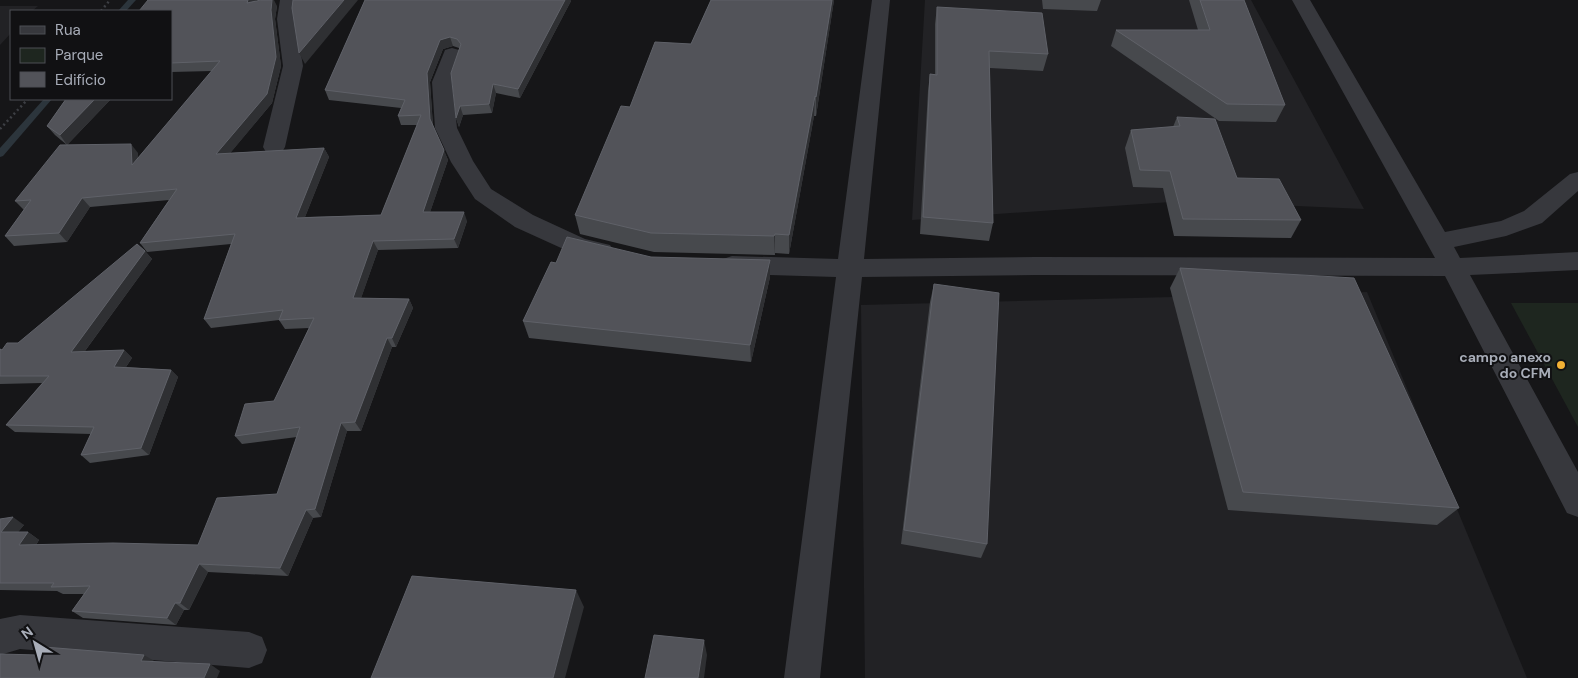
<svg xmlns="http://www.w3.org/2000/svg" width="1578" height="678" font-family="'DM Sans',sans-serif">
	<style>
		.built { fill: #222225 }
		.green { fill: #1e261f }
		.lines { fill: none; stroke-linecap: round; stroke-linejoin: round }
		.stream { fill: #2c353c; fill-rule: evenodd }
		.path { stroke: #3d3f44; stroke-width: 2.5; stroke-dasharray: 2 3; stroke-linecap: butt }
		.minor { fill: #37383d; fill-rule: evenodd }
		.wall { fill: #47494d }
		.shaded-wall { fill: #2f3033 }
		.building { fill: #525359; stroke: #5f6168 }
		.poi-dot { fill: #f2b134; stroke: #111113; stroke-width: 2 }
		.labels { text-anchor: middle; stroke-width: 4; stroke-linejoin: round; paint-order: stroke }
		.poi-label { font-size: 14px; font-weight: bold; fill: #a8adb8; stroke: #111113; text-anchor: end }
	</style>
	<rect width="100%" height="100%" fill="#161618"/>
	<g class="built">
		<path d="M925,0H1251L1364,209L1185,201L912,220Z"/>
		<path d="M0,6H38L32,11H11V33L0,45Z"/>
		<path d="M1367,292L1527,678H865L861,305Z"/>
	</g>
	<path class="green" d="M1511,303H1578V427Z"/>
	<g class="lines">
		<g class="stream">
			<path d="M128,0H136L126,11H118Z"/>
			<path d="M44,99H52L3,156L0,157V148Z"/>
		</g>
		<g class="path">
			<path d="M101,11L110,0"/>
			<path d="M0,129L28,99"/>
		</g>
		<g class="minor">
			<path d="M280,0H298L295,19L303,66L285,147L282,152L274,154L266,152L263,147L283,66L277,19Z"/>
			<path d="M872,0H890L864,259L1035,257L1435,258L1292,0H1310L1445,232L1501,221L1524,211L1570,174L1578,172V191L1542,223L1506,236L1454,247L1460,258L1578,252V270L1470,275L1578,472V517L1567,513L1445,276L1035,275L862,277L820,678H784L836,277L732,274L723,271L719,265L723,259L732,256L838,259Z"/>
			<path d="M452,48L459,50L462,54L452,82L457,128L473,161L491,189L533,215L585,239L610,245L614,251L610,257L601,260L570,252L515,227L475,199L451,162L435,128L432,82L445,50Z"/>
			<path d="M20,615L249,632L262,637L267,650L262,663L249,668L20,649L0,655V619Z"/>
		</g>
	</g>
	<g class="wall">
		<path d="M365,0H570L571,1L520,98L496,93L492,113L463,115L459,127L456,118L459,48L453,46L443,49L430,82L433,126L448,160L430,212L467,221L458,248L378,250L361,298L409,299L413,308L396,347H392L361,431H347L321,517L313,518L288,576L208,572L189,610H184L176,625L83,618L72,611L84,594H63L57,591L0,590V519L24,525L18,532H28L39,540L36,545H198L277,494L297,437L242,444L235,436L274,401L309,328L285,329L279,320L211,328L204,319L231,244L147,252L140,243L169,200L90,207L67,242L14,246L5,236L24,210L15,201L67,145L55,135L47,126L66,99H111L67,145L138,153V158L212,71L171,72V11L255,1L277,6L275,19L281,66L272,103L230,153L324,148L329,157L305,217L381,215L417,125H401L398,116L401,108L329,100L325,90Z"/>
		<path d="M711,0H834L816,116H814L789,254L775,253V255L654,252L580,234L575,215L630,107L691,44Z"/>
		<path d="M1042,0H1101L1097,11L1043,9Z"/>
		<path d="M1189,0H1244L1285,105L1276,122L1219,121L1111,46L1116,30H1198Z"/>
		<path d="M937,7L1048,54L1043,71L990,68L993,223L989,241L920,234L928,91L930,74H935V24Z"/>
		<path d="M1177,117L1237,178L1301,220L1291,238L1174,236L1163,188L1133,187L1125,148L1131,130L1173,127Z"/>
		<path d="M145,251L152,259L85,351L124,350L132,358L126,367L171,370L178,377L149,455L90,463L81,455L91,434L15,432L6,425L42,383L0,384V349L2,350L18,343Z"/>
		<path d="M651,257L770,277L751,362L529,338L523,321L556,263Z"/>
		<path d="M1180,268L1459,508L1437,525L1228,510L1170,288Z"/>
		<path d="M934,284L987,544L981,558L901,544L930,302Z"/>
	</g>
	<g class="shaded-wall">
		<path d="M248,0H256L252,12L247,3Z"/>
		<path d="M272,0H274L277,6L275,19L281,66L272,103L222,163L216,154L271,10Z"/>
		<path d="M344,0H358L305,64L299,53Z"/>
		<path d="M565,0H570L571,1L520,98L518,89Z"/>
		<path d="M832,0H834L816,116V97Z"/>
		<path d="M450,37L453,46L443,49L430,82L433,128L430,119L427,73L440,40Z"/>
		<path d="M493,84L496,93L492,113L489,104Z"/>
		<path d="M815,96L814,116L789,254V235Z"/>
		<path d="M95,99H111L67,145L60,135Z"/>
		<path d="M460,106L463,115L459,127L456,118Z"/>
		<path d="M131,144L138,153V174L132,165Z"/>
		<path d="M324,148L329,157L301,227L296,218Z"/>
		<path d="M444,150L448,160L427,221L423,212Z"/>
		<path d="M82,198L90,207L67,242L59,233Z"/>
		<path d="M464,212L467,221L458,248L454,239Z"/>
		<path d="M775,234V255L774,236Z"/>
		<path d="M373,241L378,250L358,307L353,298Z"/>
		<path d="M145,251L152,259L79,359L71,352Z"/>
		<path d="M770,260V277L751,362L750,345Z"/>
		<path d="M409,299L413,308L396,347L392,338Z"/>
		<path d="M387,338L392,347L361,431L355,422Z"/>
		<path d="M124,350L132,358L121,374L114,367Z"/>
		<path d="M171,370L178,377L149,455L141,448Z"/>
		<path d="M341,423L347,431L321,517L315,509Z"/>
		<path d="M306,510L313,518L288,576L280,568Z"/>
		<path d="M13,517L24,525L12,539L1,532Z"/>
		<path d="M28,532L39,540L31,553L19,545Z"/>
		<path d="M199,564L208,572L189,610L180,603Z"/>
		<path d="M576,590L584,607L565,678H553Z"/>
		<path d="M175,603L184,610L176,625L167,618Z"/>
		<path d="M704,640L707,655L704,678H698Z"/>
		<path d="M144,655L156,662L141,661Z"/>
		<path d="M210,664L220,671L217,678H204Z"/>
	</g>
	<g class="building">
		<path d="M148,0H248L247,3L261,0H272L271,10L276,57L267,94L216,154L324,148L296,218L381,215L421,115L398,116L405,100L325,90L365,0H565L518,89L493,84L489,104L460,106L456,118L451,73L461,44L457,39L450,37L440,40L427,73L430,119L444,150L423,212H464L454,239L373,241L353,298L409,299L392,338H387L355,422L341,423L315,509L306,510L280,568L199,564L180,603H175L167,618L72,611L90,586L51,587L54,583H0V519L13,517L1,532H28L19,545L113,543L198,545L217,498L277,494L300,427L235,436L245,404L274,401L314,318L279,320L283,310L204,319L235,234L140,243L177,189L82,198L59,233L5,236L31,200L15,201L60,145L131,144L132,165L220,61L171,63V11H139Z"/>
		<path d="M293,0H344L299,53L292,8Z"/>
		<path d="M711,0H832L816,97L815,96L789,235L775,234L774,236L651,233L575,215L621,106L630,107L655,42L691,44Z"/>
		<path d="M1200,0H1244L1285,105L1227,104L1116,30H1210Z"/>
		<path d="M937,7L1042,13L1048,54L989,51L993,223L923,217L930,74L937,75Z"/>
		<path d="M66,99H95L60,135L47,126Z"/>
		<path d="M1177,117L1215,119L1237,178L1279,179L1301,220L1183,219L1170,171L1140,170L1131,130L1180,126Z"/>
		<path d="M567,237L651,257L770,260L750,345L523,321L551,262L556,263Z"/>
		<path d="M137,244L145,251L71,352L124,350L114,367L171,370L141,448L81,455L94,427L6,425L49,376H0V349L2,350L7,343H18Z"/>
		<path d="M1180,268L1354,278L1459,508L1243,492Z"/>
		<path d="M934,284L999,293L987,544L904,530Z"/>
		<path d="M412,576L576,590L553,678H371Z"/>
		<path d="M654,635L704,640L698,678H645Z"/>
		<path d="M44,647L144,655L141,661L210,664L204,678H0V654L38,655Z"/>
	</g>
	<circle class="poi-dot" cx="1561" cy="365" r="5"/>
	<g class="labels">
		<g class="poi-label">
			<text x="1551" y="362">campo anexo<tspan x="1551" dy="16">do CFM</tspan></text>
		</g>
	</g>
	<rect x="10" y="10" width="162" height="90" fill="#111113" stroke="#4d4f55"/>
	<rect x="20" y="26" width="25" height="8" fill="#37383d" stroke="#4d4f55"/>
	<text x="55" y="35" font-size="15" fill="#a8adb8">Rua</text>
	<rect x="20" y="48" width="25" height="15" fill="#1e261f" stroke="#4d4f55"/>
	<text x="55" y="60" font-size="15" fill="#a8adb8">Parque</text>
	<rect x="20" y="72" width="25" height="15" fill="#525359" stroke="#4d4f55"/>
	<text x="55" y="85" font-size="15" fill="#a8adb8">Edifício</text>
	<g transform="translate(35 643) rotate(323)" stroke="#111113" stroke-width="4" paint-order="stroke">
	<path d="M0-4L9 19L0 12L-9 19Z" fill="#a8adb8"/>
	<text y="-8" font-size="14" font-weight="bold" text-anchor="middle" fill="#a8adb8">N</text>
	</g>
</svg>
